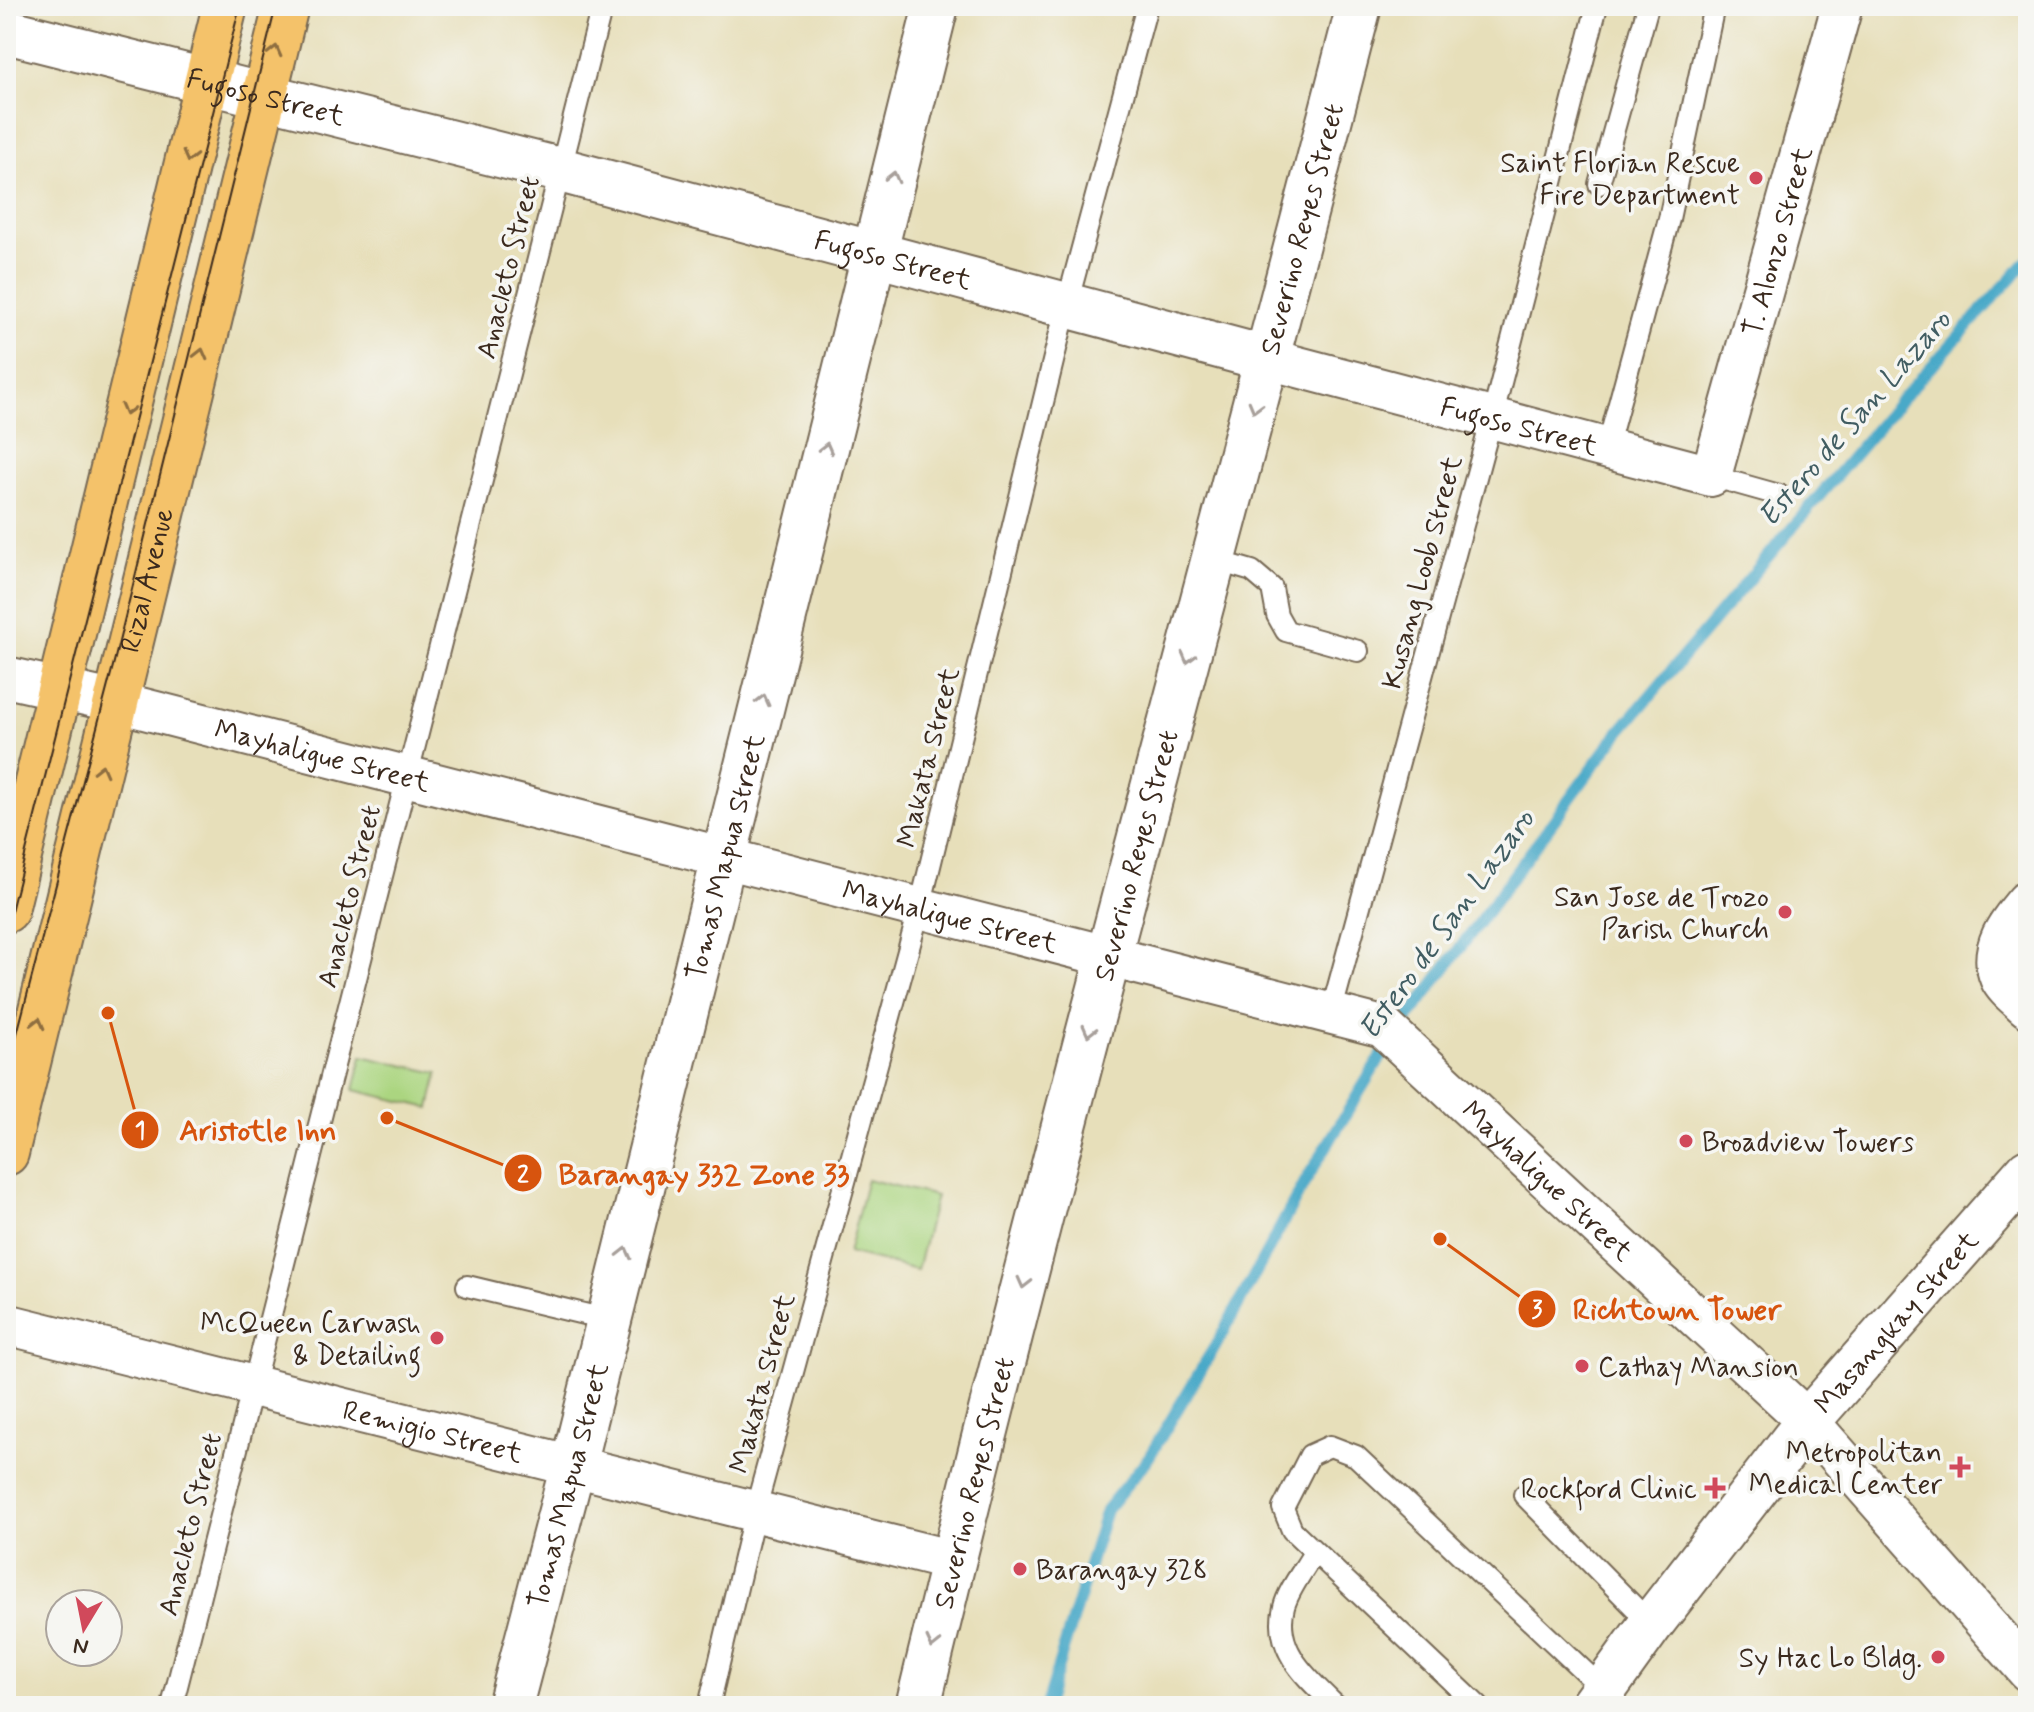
<svg xmlns="http://www.w3.org/2000/svg" width="2034" height="1712" font-family="Mynerve,sans-serif">
	<style>
		.green { fill: #abd580; stroke: #73804f; stroke-width: 2 }
		.lines { fill: none; stroke-linecap: round; stroke-linejoin: round }
		.stream { stroke: #49a9c8; stroke-width: 12 }
		.service-casing { stroke: #776955; stroke-width: 24 }
		.minor-casing { stroke: #776955; stroke-width: 44 }
		.tertiary-casing { stroke: #776955; stroke-width: 48 }
		.primary-casing { stroke: #776955; stroke-width: 48 }
		.service { stroke: #fff; stroke-width: 20 }
		.minor { stroke: #fff; stroke-width: 40 }
		.tertiary { stroke: #fff; stroke-width: 44 }
		.primary { stroke: #f4c26a; stroke-width: 44 }
		.tram { stroke: #3b2a1e; stroke-width: 2 }
		.oneway { stroke: #8e6e40 }
		.oneway2 { stroke: #a79f9a }
		.poi-dot { fill: #d1495b; stroke: #f6f6f2; stroke-width: 3 }
		.labels { text-anchor: middle; stroke-width: 7; stroke-linejoin: round; paint-order: stroke }
		.street-label { font-size: 28px; fill: #3b2a1e; stroke: #f6f6f2 }
		.poi-label { font-size: 28px; fill: #3b2a1e; stroke: #f6f6f2; text-anchor: end }
		.water-label { font-size: 30px; font-style: italic; fill: #415d62; stroke: #f6f6f2 }
		.leader { fill: none; stroke: #d7540e; stroke-width: 3 }
		.callout-dot { fill: #d7540e; stroke: #f6f6f2; stroke-width: 3 }
		.mark-label { font-size: 24px; text-anchor: middle; font-weight: bold; fill: #fff }
		.callout-label { font-size: 30px; text-anchor: middle; font-weight: bold; fill: #d7540e; stroke: #f6f6f2; stroke-width: 7; stroke-linejoin: round; paint-order: stroke }
	</style>
	<rect width="100%" height="100%" fill="#f6f6f2"/>
	<filter id="ink" filterUnits="userSpaceOnUse"><feTurbulence type="fractalNoise" baseFrequency=".0125" numOctaves="2"/><feDisplacementMap in="SourceGraphic" scale="16" xChannelSelector="R" yChannelSelector="G"/><feConvolveMatrix kernelMatrix="1 2 1 2 8 2 1 2 1" color-interpolation-filters="sRGB"/></filter>
	<filter id="wash" filterUnits="userSpaceOnUse"><feTurbulence type="fractalNoise" baseFrequency=".006" numOctaves="4" result="noise"/><feDisplacementMap in="SourceGraphic" scale="32" xChannelSelector="R" yChannelSelector="G"/><feGaussianBlur stdDeviation="1.8" result="paint"/><feColorMatrix in="noise" values="0 0 0 0 0 0 0 0 0 0 0 0 0 0 0 0 0 1.4 0 .05"/><feComposite in="paint" operator="in"/></filter>
	<g filter="url(#wash)">
		<rect width="100%" height="100%" fill="#e7dfba"/>
		<g class="green">
			<path d="M362,1056L438,1073L430,1108L354,1090Z"/>
			<path d="M867,1179L936,1196L917,1270L848,1253Z"/>
		</g>
		<g class="lines">
			<path class="stream" d="M1046,1706L1106,1510L1149,1457L1224,1331L1306,1180L1385,1050L1616,736L1898,403L2028,260"/>
		</g>
	</g>
	<g filter="url(#ink)">
		<g class="lines">
			<g class="service-casing">
				<g id="service">
					<path d="M1599,184L1648,6"/>
					<path d="M1607,448L1669,219L1714,6"/>
					<path d="M1711,476L1779,495"/>
					<path d="M1214,560L1252,571L1272,588L1277,615L1286,631L1358,651"/>
					<path d="M1331,1013L1492,418L1597,6"/>
					<path d="M467,1286L609,1320"/>
					<path d="M1524,1495L1651,1624"/>
					<path d="M1314,1552C1305,1569 1289,1588 1284,1607C1273,1650 1308,1679 1336,1706"/>
					<path d="M172,1706L602,6"/>
					<path d="M709,1706L755,1511L920,907L1067,304L1147,6"/>
					<path d="M1478,1706L1292,1530L1283,1508L1310,1455L1330,1446L1356,1456L1604,1690"/>
				</g>
			</g>
			<g class="minor-casing">
				<g id="minor">
					<path id="s1" d="M1268,359L1711,476L1842,6"/>
					<path id="s2" d="M6,677L117,702L1383,1027L1808,1421L2028,1671"/>
					<path id="s3" d="M6,1324L953,1561"/>
				</g>
			</g>
			<g class="tertiary-casing">
				<g id="tertiary">
					<path id="s4" d="M6,31L560,170L1268,359"/>
					<path d="M2028,903C2010,924 1990,949 2002,977C2006,987 2020,997 2028,1005"/>
					<path id="s5" d="M510,1706L573,1465L936,6"/>
					<path id="s6" d="M918,1706C1055,1137 1213,573 1359,6"/>
					<path id="s7" d="M1592,1706L1651,1624L1808,1421L2028,1171"/>
				</g>
			</g>
			<g class="primary-casing">
				<g id="primary">
					<path d="M6,910L225,6"/>
					<path id="s8" d="M6,1153L286,6"/>
				</g>
			</g>
			<use href="#service" class="service"/>
			<use href="#minor" class="minor"/>
			<use href="#tertiary" class="tertiary"/>
			<use href="#primary" class="primary"/>
			<g class="tram">
				<path d="M6,931L240,6"/>
				<path d="M6,1076L113,666L276,6"/>
			</g>
		</g>
		<defs><path id="oneway-chevron" d="M-2-3.5L2.5 0L-2 3.5" fill="none" stroke-width="1.6" stroke-linecap="round" stroke-linejoin="round" transform="scale(2)"/></defs>
		<g class="oneway">
			<use href="#oneway-chevron" transform="translate(275 51) rotate(-76)"/>
			<use href="#oneway-chevron" transform="translate(189 157) rotate(104)"/>
			<use href="#oneway-chevron" transform="translate(201 354) rotate(-76)"/>
			<use href="#oneway-chevron" transform="translate(127 410) rotate(104)"/>
			<use href="#oneway-chevron" transform="translate(101 770) rotate(-76)"/>
			<use href="#oneway-chevron" transform="translate(38 1023) rotate(-76)"/>
		</g>
		<g class="oneway2">
			<use href="#oneway-chevron" transform="translate(893 177) rotate(-76)"/>
			<use href="#oneway-chevron" transform="translate(1255 407) rotate(105)"/>
			<use href="#oneway-chevron" transform="translate(826 448) rotate(-76)"/>
			<use href="#oneway-chevron" transform="translate(1188 658) rotate(105)"/>
			<use href="#oneway-chevron" transform="translate(763 700) rotate(-76)"/>
			<use href="#oneway-chevron" transform="translate(1089 1031) rotate(104)"/>
			<use href="#oneway-chevron" transform="translate(625 1253) rotate(-76)"/>
			<use href="#oneway-chevron" transform="translate(1024 1283) rotate(104)"/>
			<use href="#oneway-chevron" transform="translate(933 1643) rotate(103)"/>
		</g>
	</g>
	<g class="poi-dot">
		<circle cx="1756" cy="178" r="8"/>
		<circle cx="1785" cy="912" r="8"/>
		<circle cx="1686" cy="1141" r="8"/>
		<circle cx="437" cy="1338" r="8"/>
		<circle cx="1582" cy="1366" r="8"/>
		<path d="M1956 1455h8v8h8v8h-8v8h-8v-8h-8v-8h8z"/>
		<path d="M1711 1476h8v8h8v8h-8v8h-8v-8h-8v-8h8z"/>
		<circle cx="1020" cy="1569" r="8"/>
		<circle cx="1938" cy="1657" r="8"/>
	</g>
	<g class="labels">
		<g class="street-label">
			<text dy="10" stroke="none"><textPath href="#s4" startOffset="268">Fugoso Street</textPath></text>
			<text dy="10" stroke="none"><textPath href="#s6" startOffset="1526">Severino Reyes Street</textPath></text>
			<text dy="10" stroke="none"><textPath href="#s1" startOffset="702">T. Alonzo Street</textPath></text>
			<text dy="10" stroke="none"><textPath href="#s4" startOffset="916">Fugoso Street</textPath></text>
			<text transform="translate(507 267) rotate(-76)" y="10">Anacleto Street</text>
			<text dy="10" stroke="none"><textPath href="#s1" startOffset="260">Fugoso Street</textPath></text>
			<text transform="translate(1421 572) rotate(-75)" y="10">Kusang Loob Street</text>
			<text dy="10" stroke="none"><textPath href="#s8" startOffset="590">Rizal Avenue</textPath></text>
			<text dy="10" stroke="none"><textPath href="#s2" startOffset="326">Mayhaligue Street</textPath></text>
			<text transform="translate(927 757) rotate(-76)" y="10">Makata Street</text>
			<text dy="10" stroke="none"><textPath href="#s6" startOffset="878">Severino Reyes Street</textPath></text>
			<text dy="10" stroke="none"><textPath href="#s5" startOffset="876">Tomas Mapua Street</textPath></text>
			<text transform="translate(348 896) rotate(-76)" y="10">Anacleto Street</text>
			<text dy="10" stroke="none"><textPath href="#s2" startOffset="974">Mayhaligue Street</textPath></text>
			<text dy="10" stroke="none"><textPath href="#s2" startOffset="1646">Mayhaligue Street</textPath></text>
			<text dy="10" stroke="none"><textPath href="#s7" startOffset="490">Masangkay Street</textPath></text>
			<text transform="translate(761 1383) rotate(-75)" y="10">Makata Street</text>
			<text dy="10" stroke="none"><textPath href="#s3" startOffset="440">Remigio Street</textPath></text>
			<text dy="10" stroke="none"><textPath href="#s6" startOffset="230">Severino Reyes Street</textPath></text>
			<text dy="10" stroke="none"><textPath href="#s5" startOffset="228">Tomas Mapua Street</textPath></text>
			<text transform="translate(189 1524) rotate(-76)" y="10">Anacleto Street</text>
		</g>
		<g class="poi-label">
			<text x="1740" y="172">Saint Florian Rescue<tspan x="1740" dy="32">Fire Department</tspan></text>
			<text x="1769" y="906">San Jose de Trozo<tspan x="1769" dy="32">Parish Church</tspan></text>
			<text x="1702" y="1151" text-anchor="start">Broadview Towers</text>
			<text x="421" y="1332">McQueen Carwash<tspan x="421" dy="32">&amp; Detailing</tspan></text>
			<text x="1598" y="1376" text-anchor="start">Cathay Mansion</text>
			<text x="1942" y="1461">Metropolitan<tspan x="1942" dy="32">Medical Center</tspan></text>
			<text x="1697" y="1498">Rockford Clinic</text>
			<text x="1036" y="1579" text-anchor="start">Barangay 328</text>
			<text x="1922" y="1667">Sy Hac Lo Bldg.</text>
		</g>
		<g class="water-label">
			<text transform="translate(1854 418) rotate(-49)" y="10">Estero de San Lazaro</text>
			<text transform="translate(1446 924) rotate(-54)" y="10">Estero de San Lazaro</text>
		</g>
	</g>
	<path class="leader" d="M108 1013L140 1130M387 1118L523 1173M1440 1239L1537 1309"/>
	<g class="callout-dot">
		<circle cx="108" cy="1013" r="8"/>
		<circle cx="387" cy="1118" r="8"/>
		<circle cx="1440" cy="1239" r="8"/>
		<circle cx="140" cy="1130" r="20"/>
		<circle cx="523" cy="1173" r="20"/>
		<circle cx="1537" cy="1309" r="20"/>
	</g>
	<g class="mark-label">
		<text x="140" y="1138">1</text>
		<text x="523" y="1182">2</text>
		<text x="1537" y="1317">3</text>
	</g>
	<g class="callout-label">
		<text x="258" y="1140">Aristotle Inn</text>
		<text x="704" y="1184">Barangay 332 Zone 33</text>
		<text x="1677" y="1319">Richtown Tower</text>
	</g>
	<rect width="2034" height="1712" fill="none" stroke="#f6f6f2" stroke-width="32"/>
	<g transform="translate(84 1628) rotate(190)"><circle r="38" fill="#f6f6f2" stroke="#aba49d" stroke-width="2"/>
	<path d="M0-6L14 30L0 20L-14 30Z" fill="#d1495b"/>
	<text y="-12" font-size="22" font-weight="bold" text-anchor="middle" fill="#3b2a1e">N</text>
	</g>
</svg>
